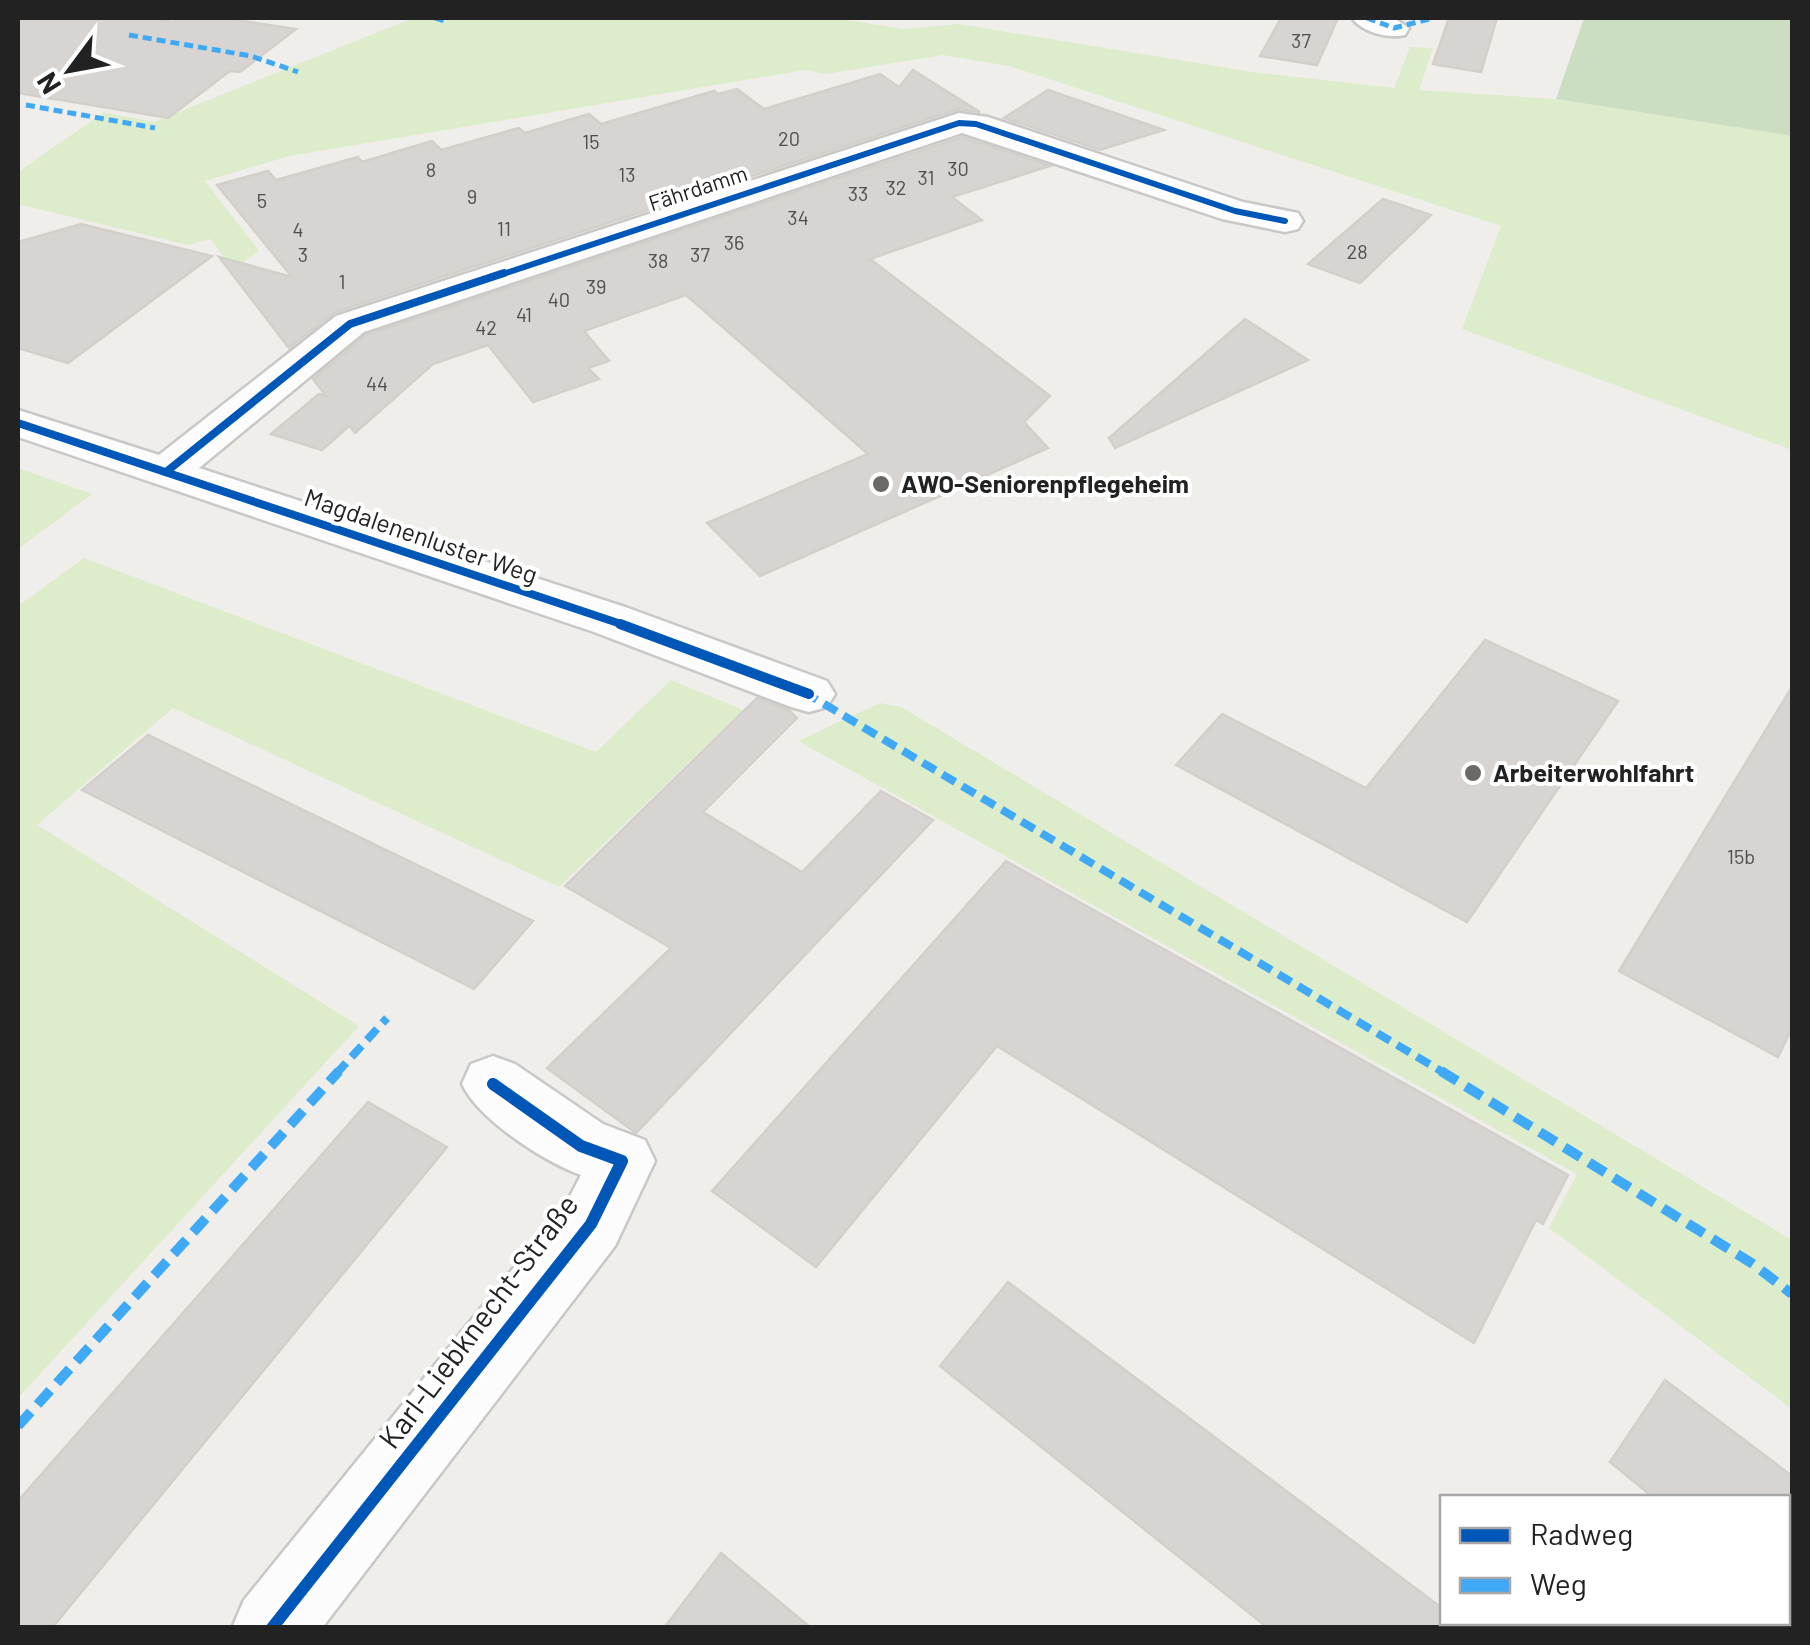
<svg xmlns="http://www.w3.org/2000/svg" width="1810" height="1645" font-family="Barlow,sans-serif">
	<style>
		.grass { fill: #ddeccb }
		.forest { fill: #cbdec1 }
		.building { fill: #d7d4d2; stroke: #d3d0cc; stroke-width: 2.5 }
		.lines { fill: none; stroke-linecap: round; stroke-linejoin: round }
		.minor-casing { stroke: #c9c8c7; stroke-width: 5 }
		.minor { fill: #fdfcfc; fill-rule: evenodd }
		.quiet-far2 { stroke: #3fa9f5; stroke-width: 5; stroke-dasharray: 9 5; stroke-linecap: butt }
		.quiet-far1 { stroke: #3fa9f5; stroke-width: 8; stroke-dasharray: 15 8; stroke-linecap: butt }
		.quiet { stroke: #3fa9f5; stroke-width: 10; stroke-dasharray: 19 10; stroke-linecap: butt }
		.cycleway-far3-casing { stroke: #fff; stroke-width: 10 }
		.cycleway-far2-casing { stroke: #fff; stroke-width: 12 }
		.cycleway-far1-casing { stroke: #fff; stroke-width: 16 }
		.cycleway-casing { stroke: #fff; stroke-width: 19 }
		.cycleway-far3 { stroke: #0057b8; stroke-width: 6 }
		.cycleway-far2 { stroke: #0057b8; stroke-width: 8 }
		.cycleway-far1 { stroke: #0057b8; stroke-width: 10 }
		.cycleway { stroke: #0057b8; stroke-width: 12 }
		.poi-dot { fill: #6a6968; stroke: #fff; stroke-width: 4 }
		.labels { text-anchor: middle; stroke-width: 8; stroke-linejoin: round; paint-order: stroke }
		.number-label { font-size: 20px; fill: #4f4e4e }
		.far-street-label { font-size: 22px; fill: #222; stroke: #fff }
		.poi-label { font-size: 25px; font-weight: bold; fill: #222; stroke: #fff; text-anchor: start }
		.street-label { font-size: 25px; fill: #222; stroke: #fff }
		.near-street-label { font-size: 30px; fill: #222; stroke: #fff }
	</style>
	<rect width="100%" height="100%" fill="#f0eeeb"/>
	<g class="grass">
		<path d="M413,18H834L904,29L958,24L1253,72L1394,88L1410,47L1433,48L1419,90L1556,99L1792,136V450L1462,329L1501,226L1009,66L943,55L826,74L805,70L289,156L205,181L259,251L233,269L210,239L188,245L18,204V172L104,112L154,122Z"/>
		<path d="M18,468L92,494L18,549Z"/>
		<path d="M84,558L596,752L671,680L743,710L559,887L173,708L37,825L359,1026L18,1398V606Z"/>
		<path d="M880,703L901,707L1792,1240V1409L1549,1228L1577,1174L798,741Z"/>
		<path d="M1501,1622H1752L1758,1627H1498Z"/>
	</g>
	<path class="forest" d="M1584,18H1792V136L1556,99Z"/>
	<g class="building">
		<path d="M18,18H148L174,22L180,18H223L296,29L240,72L230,71L168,118L18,93Z"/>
		<path d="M1281,18H1338L1317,65L1260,56Z"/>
		<path d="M1449,18H1497L1481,72L1433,64Z"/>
		<path d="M913,70L980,112L958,109L335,312L289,348L219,257L292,277L217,185L268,171L276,180L358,157L362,162L432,141L441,150L519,128L525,133L589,114L601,124L714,91L718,94L737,89L764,109L880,74L899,87Z"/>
		<path d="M1048,90L1164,130L1100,150L1004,118Z"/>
		<path d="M962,137L1050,166L952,197L982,220L870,259L1050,396L1024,422L1048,448L760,576L707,523L868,454L686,295L584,331L609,361L588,368L599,379L533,402L488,345L433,364L355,433L349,426L322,450L271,434L319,394L326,396L313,379L366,335Z"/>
		<path d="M1383,199L1431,215L1360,283L1308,264Z"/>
		<path d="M81,224L212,256L68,363L18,348V242Z"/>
		<path d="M1245,319L1308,360L1115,448L1109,438Z"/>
		<path d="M1485,640L1618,701L1467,922L1176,765L1222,714L1366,788Z"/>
		<path d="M1792,687V1028L1778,1057L1619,971Z"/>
		<path d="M757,698L789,710L797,718L703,812L802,872L881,791L933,820L636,1133L547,1068L671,948L565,886Z"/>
		<path d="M148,735L533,921L474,989L82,790Z"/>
		<path d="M1006,861L1568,1175L1543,1224L1536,1220L1474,1343L997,1046L816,1267L712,1191Z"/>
		<path d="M368,1102L447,1147L52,1628H18V1501Z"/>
		<path d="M1008,1282L1442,1608V1622H1462L1468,1628H1268L940,1366Z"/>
		<path d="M1665,1380L1792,1476V1498H1654L1610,1462Z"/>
		<path d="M721,1553L811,1628H664Z"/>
	</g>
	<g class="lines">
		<g class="minor-casing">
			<g id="minor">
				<path d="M1352,18H1394L1409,28L1405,35C1388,39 1362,32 1352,18Z"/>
				<path d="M959,113L988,117L1243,202L1298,213L1303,221L1298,229L1285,232L1222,219L962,133L364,332L199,468L628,608L827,681L835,694L827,707L809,712L791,707L594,632L18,437V410L159,455L336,316Z"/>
				<path d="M493,1056L515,1064L603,1124L645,1140L655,1161L615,1246L322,1628H232L244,1600L567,1202L581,1175C544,1162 478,1119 462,1084L471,1064Z"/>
			</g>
		</g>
		<use href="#minor" class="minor"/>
		<g class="quiet-far2">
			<path d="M435,18L445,21"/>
			<path d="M1367,18L1394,28L1433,18"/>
			<path d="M129,35L251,56L298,72"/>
			<path d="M26,105L155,128"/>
		</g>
		<g class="quiet-far1">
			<path d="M804,692L1446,1074"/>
			<path d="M336,1074L387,1018"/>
		</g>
		<g class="quiet">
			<path d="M1441,1071L1753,1264L1792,1294"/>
			<path d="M18,1426L339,1071"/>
		</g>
		<g class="cycleway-far3-casing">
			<path id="cycleway-far3" d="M497,276L959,123L976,124L1235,211L1285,221"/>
		</g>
		<g class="cycleway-far2-casing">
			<g id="cycleway-far2">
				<path d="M18,423L627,626"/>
				<path d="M166,472L350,324L504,273"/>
			</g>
		</g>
		<g class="cycleway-far1-casing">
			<path id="cycleway-far1" d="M620,624L809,694"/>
		</g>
		<g class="cycleway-casing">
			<path id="cycleway" d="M272,1628L591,1224L622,1161L581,1146L493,1084"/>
		</g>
		<use href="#cycleway-far3" class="cycleway-far3"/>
		<use href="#cycleway-far2" class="cycleway-far2"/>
		<use href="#cycleway-far1" class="cycleway-far1"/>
		<use href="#cycleway" class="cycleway"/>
	</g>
	<g class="poi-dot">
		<circle cx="881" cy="484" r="10"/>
		<circle cx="1473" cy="773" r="10"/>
	</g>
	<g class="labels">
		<g class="number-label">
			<text x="1301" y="48">37</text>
			<text x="789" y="146">20</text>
			<text x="591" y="149">15</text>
			<text x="958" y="176">30</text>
			<text x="431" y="177">8</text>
			<text x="627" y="182">13</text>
			<text x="926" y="185">31</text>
			<text x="896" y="195">32</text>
			<text x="858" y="201">33</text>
			<text x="472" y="204">9</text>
			<text x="262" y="208">5</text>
			<text x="798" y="225">34</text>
			<text x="504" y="236">11</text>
			<text x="298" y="237">4</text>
			<text x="734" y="250">36</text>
			<text x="1357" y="259">28</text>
			<text x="303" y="262">3</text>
			<text x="700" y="262">37</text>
			<text x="658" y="268">38</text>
			<text x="342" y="289">1</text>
			<text x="596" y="294">39</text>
			<text x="559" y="307">40</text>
			<text x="524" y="322">41</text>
			<text x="486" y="335">42</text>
			<text x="377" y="391">44</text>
			<text x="1741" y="864">15b</text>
		</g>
		<g class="far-street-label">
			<text transform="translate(698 188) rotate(-18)" y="8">Fährdamm</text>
		</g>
		<g class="poi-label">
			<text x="901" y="493">AWO-Seniorenpflegeheim</text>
			<text x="1493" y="782">Arbeiterwohlfahrt</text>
		</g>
		<g class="street-label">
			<text transform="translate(421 536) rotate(19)" y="9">Magdalenenluster Weg</text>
		</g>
		<g class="near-street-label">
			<text transform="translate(479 1322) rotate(-53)" y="10">Karl-Liebknecht-Straße</text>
		</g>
	</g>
	<rect width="1810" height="1645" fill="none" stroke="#222222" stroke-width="40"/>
	<rect x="1440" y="1495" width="350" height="130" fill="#ffffff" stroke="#a7a7a7" stroke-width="2.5"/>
	<rect x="1460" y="1528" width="50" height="15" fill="#0057b8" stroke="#a7a7a7" stroke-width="2.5"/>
	<text x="1530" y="1545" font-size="30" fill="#222222">Radweg</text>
	<rect x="1460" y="1578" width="50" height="15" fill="#3fa9f5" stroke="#a7a7a7" stroke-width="2.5"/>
	<text x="1530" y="1595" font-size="30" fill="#222222">Weg</text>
	<g transform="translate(70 70) rotate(238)" stroke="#ffffff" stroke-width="8" paint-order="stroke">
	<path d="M0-8L18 38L0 25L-18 38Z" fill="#222222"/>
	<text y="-15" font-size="28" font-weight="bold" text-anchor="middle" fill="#222222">N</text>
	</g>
</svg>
